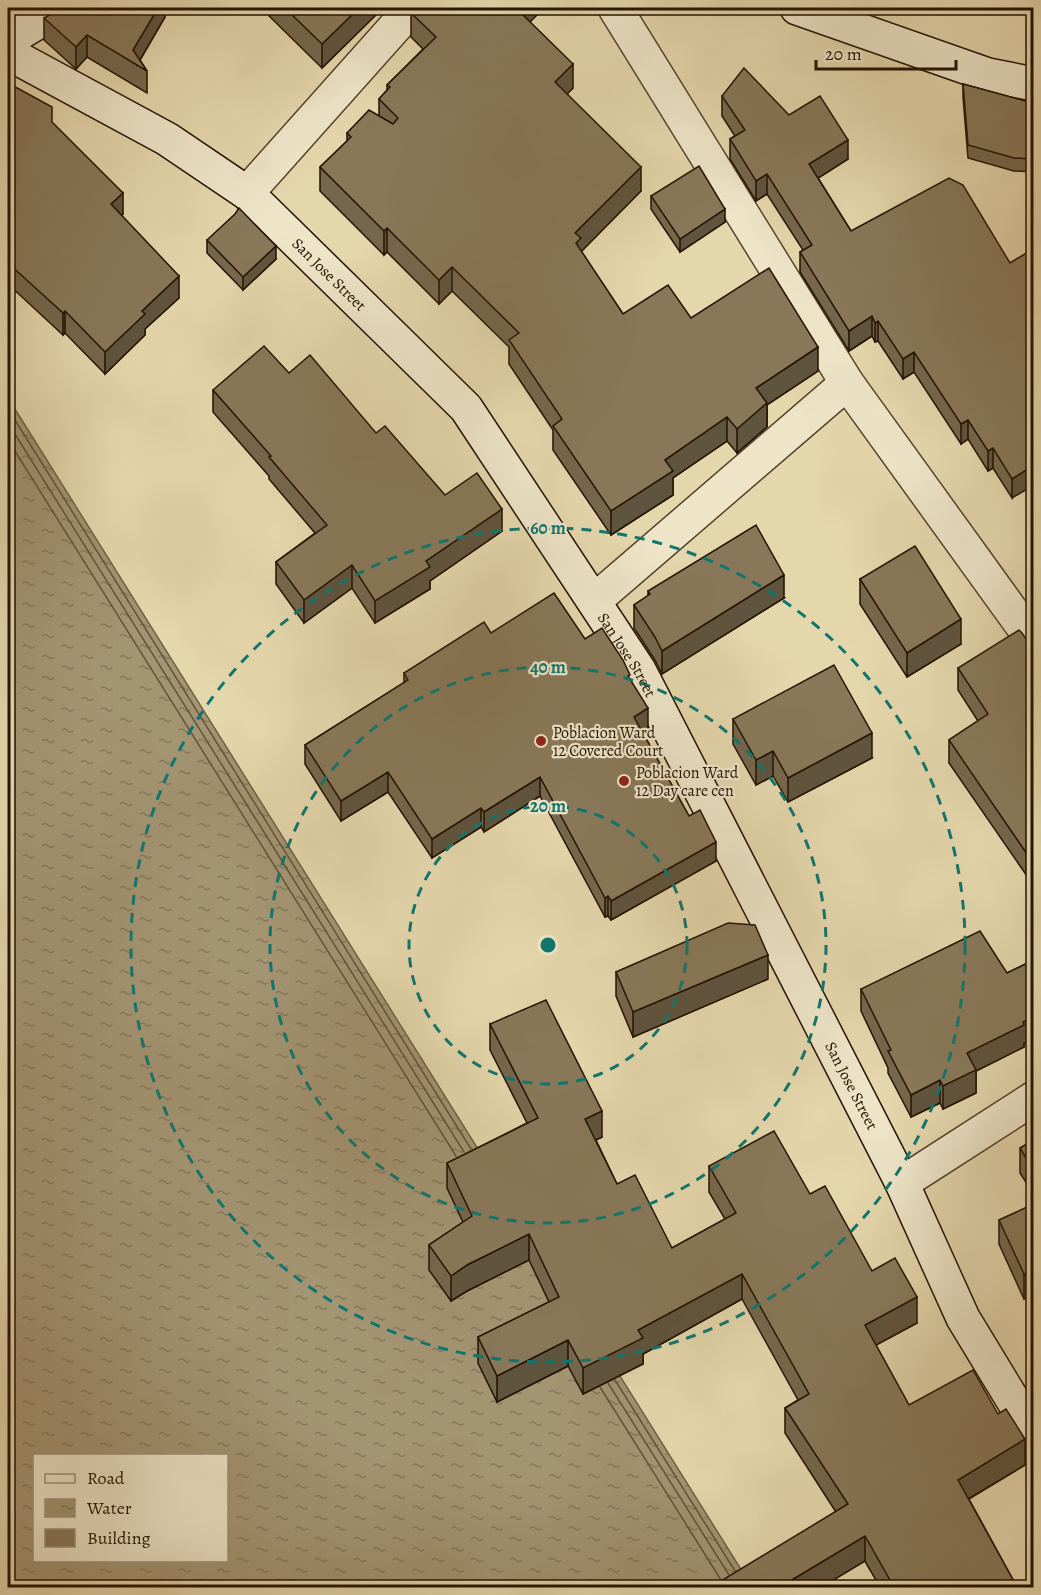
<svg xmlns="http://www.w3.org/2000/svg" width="1041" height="1595" font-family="Alegreya,serif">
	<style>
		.water { fill: url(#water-ripples); stroke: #706044; stroke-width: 1.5; fill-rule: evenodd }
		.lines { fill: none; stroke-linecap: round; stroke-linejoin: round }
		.shore { stroke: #635339; stroke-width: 1.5 }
		.street-casing { stroke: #54432b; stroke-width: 36 }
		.secondary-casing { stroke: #231200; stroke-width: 36 }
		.street { stroke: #eee5c9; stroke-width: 33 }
		.secondary { stroke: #eee5c9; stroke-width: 33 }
		.wall { fill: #75674d; stroke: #231200; stroke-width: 1.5 }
		.shaded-wall { fill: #5f543e; stroke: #231200; stroke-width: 1.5 }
		.building { fill: #887859; stroke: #231200; stroke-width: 1.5 }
		.ring { fill: none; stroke: #0f766e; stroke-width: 3; stroke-dasharray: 10 8 }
		.poi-dot { fill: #8f2418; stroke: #eee5c9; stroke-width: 2 }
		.labels { text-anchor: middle; stroke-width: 4.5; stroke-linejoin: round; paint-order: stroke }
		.street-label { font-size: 16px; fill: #231200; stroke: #eee5c9 }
		.poi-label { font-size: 16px; fill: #231200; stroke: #eee5c9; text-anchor: start }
		.centre { fill: #0f766e; stroke: #eee5c9; stroke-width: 3 }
		.ring-label { font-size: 18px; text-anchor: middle; font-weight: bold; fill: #0f766e; stroke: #eee5c9; stroke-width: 4.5; stroke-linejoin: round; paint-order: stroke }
	</style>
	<defs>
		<pattern id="water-ripples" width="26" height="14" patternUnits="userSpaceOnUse" patternTransform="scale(1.5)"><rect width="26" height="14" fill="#a39472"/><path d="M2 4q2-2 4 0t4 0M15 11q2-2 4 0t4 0" fill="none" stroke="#84775b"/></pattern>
	</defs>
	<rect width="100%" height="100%" fill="#e5d7ac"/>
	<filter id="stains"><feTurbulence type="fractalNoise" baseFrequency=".00333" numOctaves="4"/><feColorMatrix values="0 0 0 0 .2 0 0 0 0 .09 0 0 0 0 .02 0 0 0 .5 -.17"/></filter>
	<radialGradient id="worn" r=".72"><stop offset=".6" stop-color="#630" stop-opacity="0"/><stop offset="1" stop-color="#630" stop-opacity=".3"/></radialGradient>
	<path class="water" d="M8,398L752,1587H8ZM34,1456H226V1560H34Z"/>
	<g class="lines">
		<g class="shore">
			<path d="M8,409L471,1149"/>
			<path d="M8,423L464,1152"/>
			<path d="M8,440L456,1156"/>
			<path d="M615,1380L735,1571"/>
			<path d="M608,1383L729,1575"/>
			<path d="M600,1387L721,1580"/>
		</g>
		<g class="street-casing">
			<g id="street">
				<path d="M615,8L847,383L1034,642"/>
				<path d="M247,193L412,8"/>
				<path d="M594,601L847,383"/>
				<path d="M902,1183L1034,1098"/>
			</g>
		</g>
		<g class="secondary-casing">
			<g id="secondary">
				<path d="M797,8L988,75L1034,84"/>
				<path d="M8,40L61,8"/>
				<path id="s1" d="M8,53L167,139L247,193L466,408L639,670L902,1183L963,1318L1034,1435"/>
			</g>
		</g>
		<use href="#street" class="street"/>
		<use href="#secondary" class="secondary"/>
	</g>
	<g class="wall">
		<path d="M165,8V17L140,60L147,71V93L87,57L76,69L44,40V18L111,15Z"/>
		<path d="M261,8H387L384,11L382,9L322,68Z"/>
		<path d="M411,13L530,22L573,88L567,94L641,191L581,251L623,314L691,318L818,371L767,405V427L737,453L727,441L673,478V495L611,535L553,450V430L509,364V347L452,291L439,304L387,252L384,255L320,191V167L347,141V133L379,115V99L387,90V85L423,49L411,37Z"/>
		<path d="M8,83L52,123L123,214L121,215L179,298L145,329V335L105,374L65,333L63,335L8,284Z"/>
		<path d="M963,84L1033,103L1034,101V172L1014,171L968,158L963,97Z"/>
		<path d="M722,96L789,115L848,159L818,178L851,231L1010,263L1030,251L1012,498L993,468L988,471L968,439L961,444L914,372L903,379L878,341L875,342L872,336L849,351L800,272V252L803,250L767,194L756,201L730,159V139L735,136L722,116Z"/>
		<path d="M651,196L725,222L680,252L651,209Z"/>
		<path d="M207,240L276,259L243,290L207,253Z"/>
		<path d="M289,373L376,433L445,495L502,531L430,581V589L375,623L352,588L304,623L276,584V562L315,533L269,479V476L213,412V390Z"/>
		<path d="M860,579L961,644L907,677L860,604Z"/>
		<path d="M648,591L784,598L662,674L655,660L634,628V605L648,596Z"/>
		<path d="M491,633L585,639L630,679L648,728L642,731L689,816L716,861L611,920L608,916L605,917L540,796L484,832L481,827L432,858L388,792L341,821L305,764V745L404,683V673Z"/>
		<path d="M1034,651V884L1028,876H1027L949,763V740L978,721L958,690V668Z"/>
		<path d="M733,719L872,758L788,802L773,776L756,785L733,744Z"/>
		<path d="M1034,960V1039L1024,1043V1047L976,1071V1093L943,1109L940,1103L911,1117L888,1073V1068L861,1011V989L1007,973Z"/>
		<path d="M616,972L768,979L633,1037L616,996Z"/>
		<path d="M490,1024L602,1137L596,1140L617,1184L672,1248L725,1219L709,1192V1166L810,1194L872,1271L917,1323L876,1345L909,1405L1025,1465L969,1499L1017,1587H880L836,1512L785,1433V1408L798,1400L742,1299L643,1354V1364L583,1394L568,1366L497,1402L478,1363V1337L549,1302L529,1260L467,1291L451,1301L429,1270V1245L463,1222L447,1188V1163L527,1123L490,1050Z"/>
		<path d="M1034,1140V1195L1020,1173V1148Z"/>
		<path d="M1034,1204V1294L1024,1299L999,1244V1220Z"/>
	</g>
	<g class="shaded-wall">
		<path d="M158,8H165V17L137,65L133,50Z"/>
		<path d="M359,8H382V9L322,68V44Z"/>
		<path d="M520,8H544L518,34V10Z"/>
		<path d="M87,35V57L76,69V47Z"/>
		<path d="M573,64V88L555,106V82Z"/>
		<path d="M848,140V159L809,184V164Z"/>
		<path d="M641,167V191L581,252L576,267L575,233Z"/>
		<path d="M767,174V194L756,201V181Z"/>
		<path d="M123,193V214L111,226V204Z"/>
		<path d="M725,209V222L680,252V239Z"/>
		<path d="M387,228V252L384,255V231Z"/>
		<path d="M276,246V259L243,290V277Z"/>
		<path d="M452,267V291L439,304V280Z"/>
		<path d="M179,276V298L145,329V335L105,374V352L142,311Z"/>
		<path d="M65,311V333L63,335V313Z"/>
		<path d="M872,316V336L849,351V331Z"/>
		<path d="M878,321V341L875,342V323Z"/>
		<path d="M818,347V371L767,405V427L737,453V429L756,388Z"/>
		<path d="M914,352V372L903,379V359Z"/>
		<path d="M727,417V441L673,478V495L611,535V511L665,460Z"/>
		<path d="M968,420V439L961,444V424Z"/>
		<path d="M993,448V468L988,471V451Z"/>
		<path d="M1034,465V485L1012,498V479Z"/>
		<path d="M502,509V531L430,581V589L375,623V601L426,561Z"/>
		<path d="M352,565V588L304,623V600Z"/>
		<path d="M784,575V598L662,674V651Z"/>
		<path d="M961,619V644L907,677V653Z"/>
		<path d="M648,708V728L634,736V717Z"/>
		<path d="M872,733V758L788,802V778Z"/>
		<path d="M773,751V776L756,785V760Z"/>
		<path d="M388,772V792L341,821V801Z"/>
		<path d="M540,777V796L484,832V812Z"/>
		<path d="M481,808V827L432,858V839Z"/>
		<path d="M716,842V861L611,920V901Z"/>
		<path d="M1028,853V876H1027V854Z"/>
		<path d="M608,896V916L605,917V898Z"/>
		<path d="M768,955V979L633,1037V1012Z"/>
		<path d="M1034,1016V1039L1024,1043V1047L976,1071V1093L943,1109V1086L967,1053Z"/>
		<path d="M940,1080V1103L911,1117V1095Z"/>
		<path d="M602,1111V1137L585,1145V1119Z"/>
		<path d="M529,1234V1260L467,1291L451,1301V1276L467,1265Z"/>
		<path d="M1034,1270V1294L1024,1299V1274Z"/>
		<path d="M742,1274V1299L643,1354V1364L583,1394V1368L638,1330Z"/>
		<path d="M917,1297V1323L865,1351V1325Z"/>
		<path d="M568,1340V1366L497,1402V1376Z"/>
		<path d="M1025,1439V1465L958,1505V1480Z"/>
		<path d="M865,1536V1561L822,1587H780Z"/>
	</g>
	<g class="building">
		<path d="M62,8H107L111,15L116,8H158L133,50L147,71L87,35L76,47L44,18Z"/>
		<path d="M285,8H359L322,44Z"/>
		<path d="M416,8H520L518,10L573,64L555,82L641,167L575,233L581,238L576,243L623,314L668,285L691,318L769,268L818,347L756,388L767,403L737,429L727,417L665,460L673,471L611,511L553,426L562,419L509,340L519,333L452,267L439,280L387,228L384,231L320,167L351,137L347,133L369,110L393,124L398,118L379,99L390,87L387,85L436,37L411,13Z"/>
		<path d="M744,68L789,115L820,96L848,140L809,164L851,231L949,178L963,185L1010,263L1030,251L1034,256V465L1012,479L993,448L988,451L968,420L961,424L914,352L903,359L878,321L875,323L872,316L849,331L800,252L812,245L767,174L756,181L730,139L745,130L722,96Z"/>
		<path d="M8,83L52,107V122L123,193L111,204L179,276L142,311L145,314L105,352L65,311L63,313L8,263Z"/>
		<path d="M963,84L1033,103L1034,101V159L1014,158L968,145Z"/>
		<path d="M699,166L725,209L680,239L651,196Z"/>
		<path d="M239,208L276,246L243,277L207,240L235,214Z"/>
		<path d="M264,346L289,373L310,355L376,433L385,426L445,495L477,473L502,509L426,561L430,567L375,601L352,565L304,600L276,562L327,525L269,457L271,456L213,390Z"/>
		<path d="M756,525L784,575L662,651L655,637L634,605L650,594L648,591Z"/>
		<path d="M915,546L961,619L907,653L860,579Z"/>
		<path d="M554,593L585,639L602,628L623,660L630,675L628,676L648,708L634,717L689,816L700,810L716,842L611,901L608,896L605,898L540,777L484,812L481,808L432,839L388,772L341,801L305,745L408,680L404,673L484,622L491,633Z"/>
		<path d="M1019,630L1022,633L1034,651V862L1028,853L1027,854L949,740L988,714L958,668Z"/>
		<path d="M834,665L872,733L788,778L773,751L756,760L733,719Z"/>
		<path d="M728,923L755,925L768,955L633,1012L616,972Z"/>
		<path d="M980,931L1007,973L1034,960V1016L1023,1022L1024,1025L967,1053L976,1070L943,1086L940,1080L911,1095L888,1051L891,1050L861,989Z"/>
		<path d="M546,1000L602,1111L585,1119L617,1184L635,1175L672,1248L736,1213L709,1166L774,1131L810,1194L825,1186L872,1271L895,1258L917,1297L865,1325L909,1405L973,1370L998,1414L1006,1409L1025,1439L958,1480L1017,1587H894L865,1536L780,1587H711L848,1504L785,1408L809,1394L742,1274L638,1330L643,1338L583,1368L568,1340L497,1376L478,1337L559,1297L529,1234L467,1265L451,1276L429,1245L472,1216L447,1163L538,1118L490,1024Z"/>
		<path d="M1034,1140V1171L1020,1148Z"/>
		<path d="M1034,1204V1270L1024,1274L999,1220Z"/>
	</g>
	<g class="ring">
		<circle cx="548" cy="945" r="139"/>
		<circle cx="548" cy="945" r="278"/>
		<circle cx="548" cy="945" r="417"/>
	</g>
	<g class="poi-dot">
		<circle cx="541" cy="741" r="6"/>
		<circle cx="624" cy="781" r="6"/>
	</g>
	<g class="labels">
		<g class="street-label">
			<text dy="6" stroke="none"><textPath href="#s1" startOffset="393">San Jose Street</textPath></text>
			<text dy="6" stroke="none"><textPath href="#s1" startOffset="879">San Jose Street</textPath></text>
			<text dy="6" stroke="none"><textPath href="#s1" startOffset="1365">San Jose Street</textPath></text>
		</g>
		<g class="poi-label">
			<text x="553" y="738">Poblacion Ward<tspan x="553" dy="18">12 Covered Court</tspan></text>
			<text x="636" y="778">Poblacion Ward<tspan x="636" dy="18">12 Day care cen</tspan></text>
		</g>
	</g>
	<circle cx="548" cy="945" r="9" class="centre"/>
	<g class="ring-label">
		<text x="548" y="534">60 m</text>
		<text x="548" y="673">40 m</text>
		<text x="548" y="812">20 m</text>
	</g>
	<rect width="1041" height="1595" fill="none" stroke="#e5d7ac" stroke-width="30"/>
	<rect x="9" y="9" width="1023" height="1577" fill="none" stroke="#231200" stroke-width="3"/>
	<rect x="15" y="15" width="1011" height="1565" fill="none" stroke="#231200" stroke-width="1.5"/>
	<rect x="33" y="1454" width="195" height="108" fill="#eee5c9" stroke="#9d9179" stroke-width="1.5"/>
	<rect x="45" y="1474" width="30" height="9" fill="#eee5c9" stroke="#9d9179" stroke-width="1.5"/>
	<text x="87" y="1484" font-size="18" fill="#231200">Road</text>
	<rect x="45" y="1499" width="30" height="18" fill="url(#water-ripples)" stroke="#9d9179" stroke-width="1.5"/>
	<text x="87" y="1514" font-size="18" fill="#231200">Water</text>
	<rect x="45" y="1529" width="30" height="18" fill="#887859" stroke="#9d9179" stroke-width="1.5"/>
	<text x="87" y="1544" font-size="18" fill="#231200">Building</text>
	<path d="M816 60v9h140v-9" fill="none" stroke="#231200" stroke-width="3"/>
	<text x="825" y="60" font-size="18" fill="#231200" stroke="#eee5c9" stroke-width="4.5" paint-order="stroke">20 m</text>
	<rect width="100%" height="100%" filter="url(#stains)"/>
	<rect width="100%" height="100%" fill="url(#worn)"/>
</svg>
